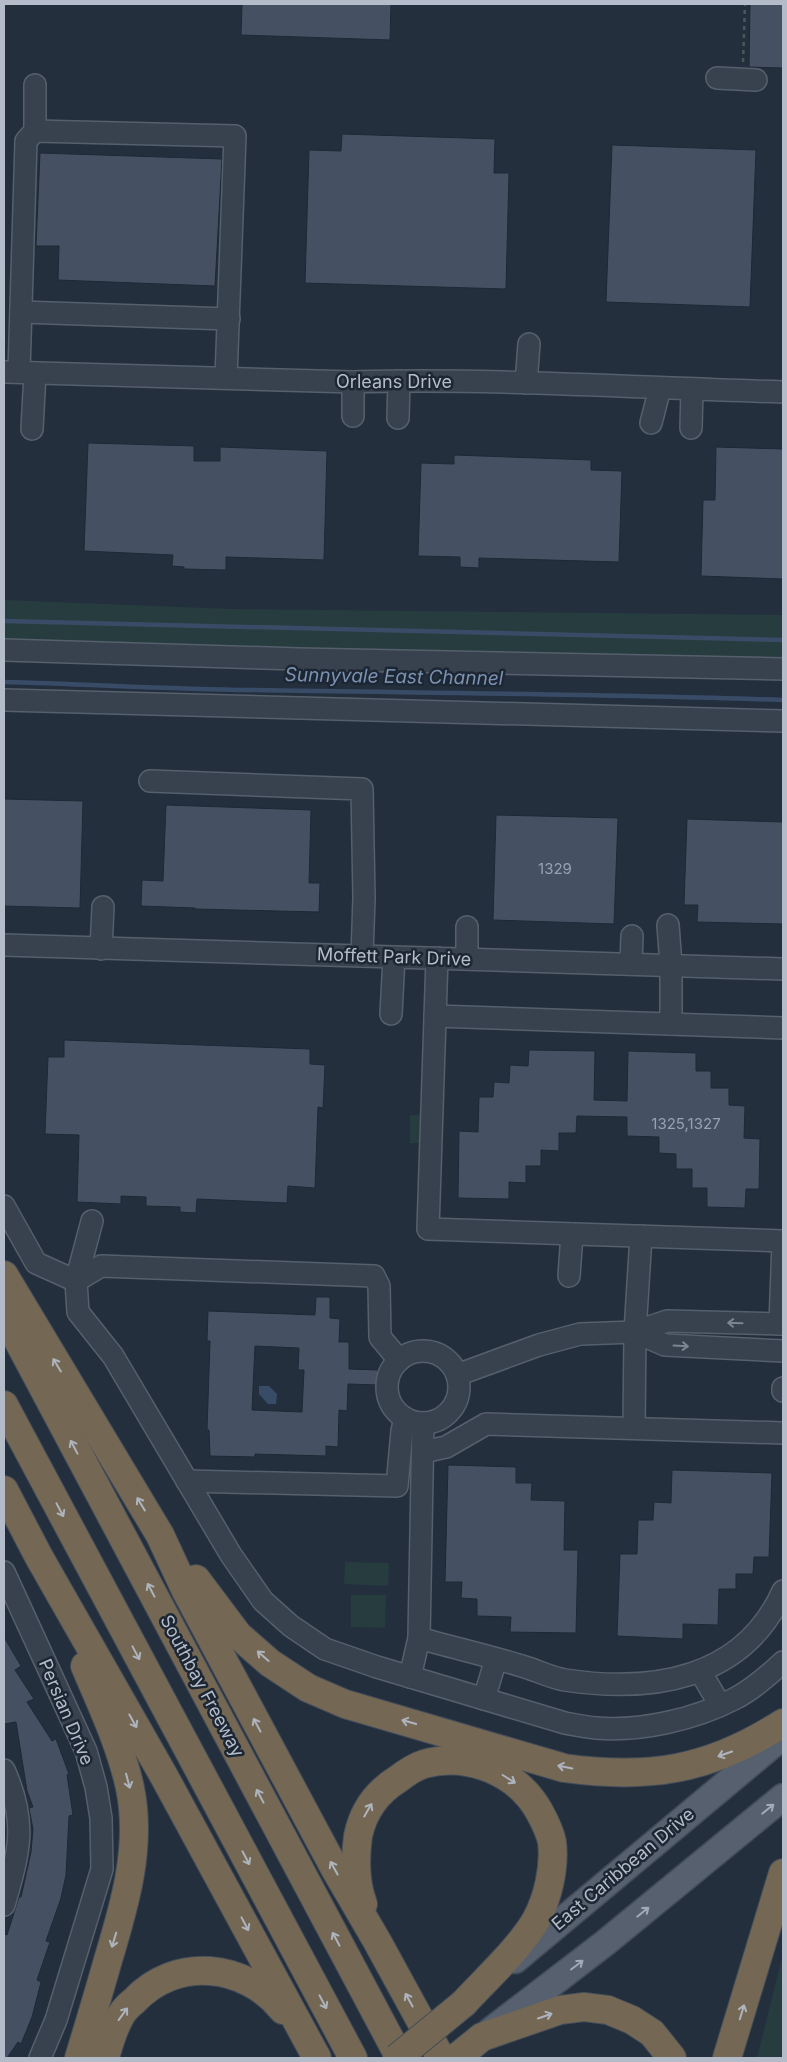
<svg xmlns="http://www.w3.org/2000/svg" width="787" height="2062" font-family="Inter,sans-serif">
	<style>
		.green { fill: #263c3f }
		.water { fill: #394c67 }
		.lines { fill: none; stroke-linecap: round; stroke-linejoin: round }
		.stream { stroke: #394c67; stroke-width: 4.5 }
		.building { fill: #455162; stroke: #1f2835; fill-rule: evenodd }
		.minor-casing { stroke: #565f6c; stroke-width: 24 }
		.major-casing { stroke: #414a57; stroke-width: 29 }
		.highway-casing { stroke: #434c59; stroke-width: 30 }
		.path { stroke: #44595c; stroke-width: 2.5; stroke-dasharray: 4 4; stroke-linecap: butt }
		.minor { stroke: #38414e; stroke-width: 21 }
		.major { stroke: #56606e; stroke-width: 26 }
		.highway { stroke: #746855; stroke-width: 28 }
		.highway-bridge-casing { stroke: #434c59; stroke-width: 30; stroke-linecap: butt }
		.highway-bridge { stroke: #746855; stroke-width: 28 }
		.oneway { stroke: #7c8592 }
		.oneway2 { stroke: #aeb4bd }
		.oneway3 { stroke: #a1aab7 }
		.labels { text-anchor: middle; stroke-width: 5; stroke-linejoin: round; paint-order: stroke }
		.number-label { font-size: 15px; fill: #98a1af }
		.street-label { font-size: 18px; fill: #b4bcc9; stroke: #1d2633 }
		.water-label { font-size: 19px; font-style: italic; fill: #7c92b1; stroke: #1d2633 }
	</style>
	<rect width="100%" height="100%" fill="#242f3e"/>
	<g class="green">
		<path d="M4,600L232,609L783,615V662L4,639Z"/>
		<path d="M410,1115L440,1116V1143H410Z"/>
		<path d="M345,1562L389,1563L388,1586L344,1584Z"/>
		<path d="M351,1595H386L385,1628L351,1627Z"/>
		<path d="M783,1954V2058H757Z"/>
	</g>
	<path class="water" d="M259,1386H269L277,1394L276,1404H268L259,1394Z"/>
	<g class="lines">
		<g class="stream">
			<path d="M4,621L783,640"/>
			<path d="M4,682C86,684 168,689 250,690C428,693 606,694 783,700"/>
		</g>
	</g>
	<g class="building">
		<path d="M242,4H391L390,40L241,35Z"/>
		<path d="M750,4H783V68L749,67Z"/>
		<path d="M342,134L495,139L494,173H509L506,289L305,283L309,150L341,151Z"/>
		<path d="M612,145L756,150L750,307L606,302Z"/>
		<path d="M40,153L222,159L215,286L58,280L59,246H36Z"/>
		<path d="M88,443L194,446V461H220V447L327,451L324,560L226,557V570L184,569V567L172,566L173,555L84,551Z"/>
		<path d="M716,447L783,449V579L701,576L703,500H715Z"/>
		<path d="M454,455L591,460V470L622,471L619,562L479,558V568L460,567V557L418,556L421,463L454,464Z"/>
		<path d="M4,799L83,801L80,908L4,906Z"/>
		<path d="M166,805L311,810L309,883H320L319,912L195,909V908L141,906L142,880L163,881Z"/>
		<path d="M496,815L618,818L614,924L493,920Z"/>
		<path d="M687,819L783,822V924L697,922L698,905H684Z"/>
		<path d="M64,1040L310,1049V1064L325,1065L323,1108L318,1107L315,1188L288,1186L287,1203L197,1199L196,1213L180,1212V1207L146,1206V1197L121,1196V1204L77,1202L79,1135L45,1134L48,1057H64Z"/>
		<path d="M529,1050L595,1051L594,1100L627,1101L628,1051L696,1053V1071H711V1088H729V1105L745,1106L744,1138L760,1139L759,1189H746L745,1208L707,1207V1188H692V1169H676V1154L659,1153V1137L627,1136V1117L577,1116L576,1133H559V1151L541,1150V1166H526V1183L509,1182V1199L458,1198L459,1131L478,1132L479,1097H493L494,1082L509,1083L510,1065L528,1066Z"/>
		<path d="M316,1297H330V1318L340,1319L339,1342H349V1369L378,1370V1385L348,1384L347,1411L339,1410L338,1447L326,1446V1456L255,1454V1457L210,1456L209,1430H207L210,1341H207L208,1311L315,1315ZM255,1346L299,1348L298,1370H304L302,1412L252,1410Z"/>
		<path d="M448,1465L516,1467V1483H532L531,1500L565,1501L564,1550H578L576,1633L510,1632L511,1617L477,1616V1599L461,1598L462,1582H445Z"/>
		<path d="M672,1470L772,1473L769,1557H754L753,1574H736V1589H719L718,1625L683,1624V1639L617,1636L620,1554H637L638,1520H653L654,1502L671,1503Z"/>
		<path d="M4,1637L21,1666L15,1670L34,1699L27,1702L52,1741L56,1739L69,1774L67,1775L73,1815L69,1816L66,1875L61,1898L46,1941L50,1942L37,1980L41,1982L32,2017L21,2044L18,2042L7,2058H4V1934L7,1935L19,1897H21L31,1852L33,1829L29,1808L33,1807L27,1791L16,1722L4,1724Z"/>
	</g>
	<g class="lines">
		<g class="minor-casing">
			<g id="minor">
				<path d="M717,78L756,80"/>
				<path d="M35,85V131"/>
				<path d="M21,312L229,319"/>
				<path d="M4,372L353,382C496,378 640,388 783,392"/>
				<path d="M19,372L26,141L35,131L235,136L226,378"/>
				<path d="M353,382V416"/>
				<path d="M526,383L529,344"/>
				<path d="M398,418L399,381"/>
				<path d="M651,423L660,388"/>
				<path d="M691,428L692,389"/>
				<path d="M32,429L35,373"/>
				<path d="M4,650L299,659L783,669"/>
				<path d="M4,700L783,721"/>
				<path d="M150,781L362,789L364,898L362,956"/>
				<path d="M668,925L671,965V1024"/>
				<path d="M4,945L783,969"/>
				<path d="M101,949L103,907"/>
				<path d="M437,958L428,1229L783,1241"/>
				<path d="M467,959V927"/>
				<path d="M631,964L632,936"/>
				<path d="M391,1014L394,957"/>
				<path d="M435,1016L783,1028"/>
				<path d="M4,1206L36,1263L76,1281"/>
				<path d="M92,1221L76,1281L78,1312L113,1356L231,1555L263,1601L291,1626L325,1649L377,1667L565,1723C576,1725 586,1727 596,1728C640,1732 696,1719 734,1699C752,1690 769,1675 783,1662"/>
				<path d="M569,1276L572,1234"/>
				<path d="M76,1281L101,1266L374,1276L379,1286L380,1337L399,1360"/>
				<path d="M780,1324L783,1243"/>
				<path d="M635,1332L665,1345L783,1351"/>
				<circle cx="423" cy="1387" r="36"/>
				<path d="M457,1375L539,1345L580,1334L635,1332L667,1321L783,1324"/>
				<path d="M783,1388V1391"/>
				<path d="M634,1428L635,1332L641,1236"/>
				<path d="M423,1452L446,1447L486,1424L783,1433"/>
				<path d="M187,1481L397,1486L402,1431L405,1418"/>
				<path d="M4,1572L86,1751L96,1787L101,1818L102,1869L56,2020L40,2058"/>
				<path d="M419,1638C454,1648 490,1656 525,1667C538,1671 552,1678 565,1680C652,1693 743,1680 783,1591"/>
				<path d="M700,1671L720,1705"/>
				<path d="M410,1677L419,1638L423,1423"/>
				<path d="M484,1699L496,1659"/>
				<path d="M4,1770C28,1823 19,1852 4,1905"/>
			</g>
		</g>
		<g class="major-casing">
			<g id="major">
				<path d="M515,1960L783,1736"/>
				<path d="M489,2032L605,1943L783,1797"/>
			</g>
		</g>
		<g class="highway-casing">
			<g id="highway">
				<path d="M4,1275L160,1535L186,1591L335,1869L377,1941L441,2058"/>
				<path d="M4,1314L400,2058"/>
				<path d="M4,1405L353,2058"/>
				<path d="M4,1490L39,1557L165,1778L317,2058"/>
				<path d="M196,1579L238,1635L270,1663L308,1688L345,1704L564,1768C649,1780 710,1770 783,1723"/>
				<path d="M363,1904C355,1883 355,1858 358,1836C363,1812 377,1792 398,1779C406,1773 414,1767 424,1764C468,1752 517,1772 539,1811C544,1820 550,1832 552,1842C555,1867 548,1898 536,1920C520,1948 486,1979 464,2003"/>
				<path d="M79,2058C89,2025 99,1992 108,1960C125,1904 142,1846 130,1788C121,1746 102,1706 85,1666"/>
				<path d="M105,2058C109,2043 113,2029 121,2015C124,2010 129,2005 134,2001C176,1956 245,1963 283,2010"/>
				<path d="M456,2058L482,2037L560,2010L584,2007L608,2010L632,2020L652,2033L672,2058"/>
				<path d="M727,2058L783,1873"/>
			</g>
		</g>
		<path class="path" d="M743,62L745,4"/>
		<use href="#minor" class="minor"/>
		<use href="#major" class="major"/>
		<use href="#highway" class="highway"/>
		<g class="highway-bridge-casing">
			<path id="highway-bridge" d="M397,2058L464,2003"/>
		</g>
		<use href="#highway-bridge" class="highway-bridge"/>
	</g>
	<defs><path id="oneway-shaft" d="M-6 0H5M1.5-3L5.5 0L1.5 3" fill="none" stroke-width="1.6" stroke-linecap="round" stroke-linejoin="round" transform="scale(1.25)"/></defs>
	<g class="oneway">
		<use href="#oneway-shaft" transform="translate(735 1323) rotate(-178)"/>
		<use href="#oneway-shaft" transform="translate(681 1346) rotate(3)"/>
	</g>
	<g class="oneway2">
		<use href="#oneway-shaft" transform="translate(57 1365) rotate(-121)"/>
		<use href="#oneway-shaft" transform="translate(74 1447) rotate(-118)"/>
		<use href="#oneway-shaft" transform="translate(141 1504) rotate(-121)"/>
		<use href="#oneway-shaft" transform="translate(60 1510) rotate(62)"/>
		<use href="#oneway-shaft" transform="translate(151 1590) rotate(-118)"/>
		<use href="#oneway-shaft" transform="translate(136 1653) rotate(62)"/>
		<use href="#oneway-shaft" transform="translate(263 1656) rotate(-139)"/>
		<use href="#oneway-shaft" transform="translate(133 1721) rotate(61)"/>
		<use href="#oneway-shaft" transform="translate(409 1722) rotate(-164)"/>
		<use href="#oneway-shaft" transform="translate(257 1725) rotate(-118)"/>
		<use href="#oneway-shaft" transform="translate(725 1754) rotate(161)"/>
		<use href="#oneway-shaft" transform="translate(565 1767) rotate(-168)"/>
		<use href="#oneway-shaft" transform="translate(509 1779) rotate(32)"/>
		<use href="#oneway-shaft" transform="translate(128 1781) rotate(75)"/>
		<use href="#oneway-shaft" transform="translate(260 1796) rotate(-118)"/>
		<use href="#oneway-shaft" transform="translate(368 1810) rotate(-60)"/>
		<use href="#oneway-shaft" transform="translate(246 1858) rotate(62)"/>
		<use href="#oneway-shaft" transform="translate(334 1868) rotate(-119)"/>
		<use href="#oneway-shaft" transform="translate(245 1924) rotate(62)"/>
		<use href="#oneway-shaft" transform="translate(336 1939) rotate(-118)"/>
		<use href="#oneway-shaft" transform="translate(114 1940) rotate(107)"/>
		<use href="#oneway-shaft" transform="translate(409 2000) rotate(-119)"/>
		<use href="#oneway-shaft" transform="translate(323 2002) rotate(62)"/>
		<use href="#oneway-shaft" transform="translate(742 2012) rotate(-73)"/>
		<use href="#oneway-shaft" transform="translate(123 2014) rotate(-54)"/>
		<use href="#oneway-shaft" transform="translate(545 2016) rotate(-19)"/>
	</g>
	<g class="oneway3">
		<use href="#oneway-shaft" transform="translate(768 1809) rotate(-39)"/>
		<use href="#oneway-shaft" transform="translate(643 1912) rotate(-39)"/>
		<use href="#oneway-shaft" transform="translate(577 1965) rotate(-37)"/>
	</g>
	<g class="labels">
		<g class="number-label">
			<text x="555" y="874">1329</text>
			<text x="686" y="1129">1325,1327</text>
		</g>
		<g class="street-label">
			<text x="394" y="388">Orleans Drive</text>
			<text transform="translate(394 957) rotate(2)" y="6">Moffett Park Drive</text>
			<text transform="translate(202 1686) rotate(62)" y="6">Southbay Freeway</text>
			<text transform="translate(66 1712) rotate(67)" y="6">Persian Drive</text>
			<text transform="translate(623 1869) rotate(-40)" y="6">East Caribbean Drive</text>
		</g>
		<g class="water-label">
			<text transform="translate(394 676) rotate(1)" y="7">Sunnyvale East Channel</text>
		</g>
	</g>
	<rect width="787" height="2062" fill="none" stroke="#b4bcc9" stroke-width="10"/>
</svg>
